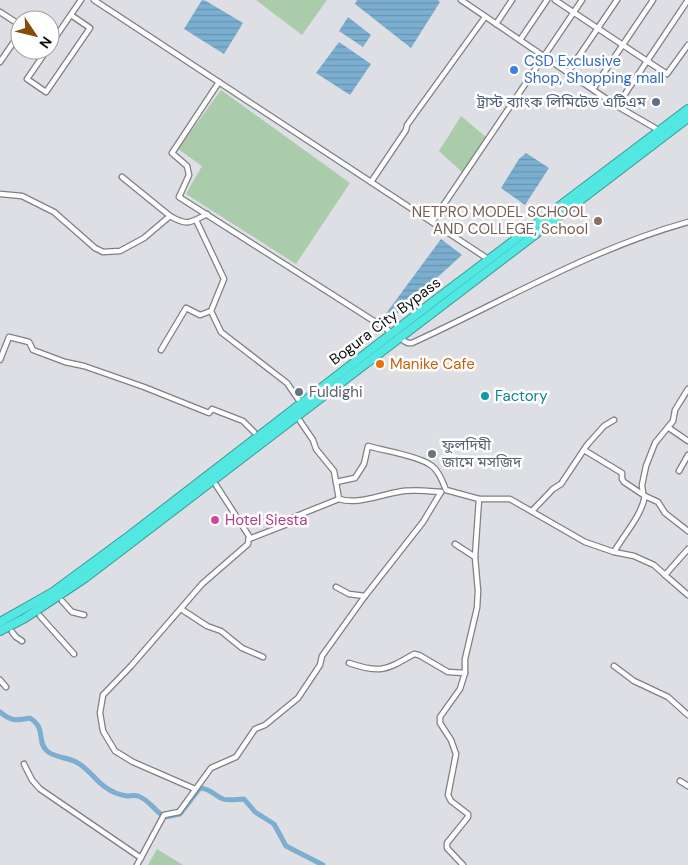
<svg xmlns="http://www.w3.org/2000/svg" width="688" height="865" font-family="'DM Sans','Noto Sans Bengali',sans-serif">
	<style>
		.green { fill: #aca }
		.water { fill: url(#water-rules) }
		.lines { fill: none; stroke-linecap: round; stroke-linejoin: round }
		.canal { stroke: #7baecf; stroke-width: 5 }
		.street-casing { stroke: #7f7f84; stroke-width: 7 }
		.highway-casing { stroke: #3a9b98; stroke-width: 10 }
		.street { stroke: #fff; stroke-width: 4.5 }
		.highway { stroke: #52e7e1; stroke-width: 8 }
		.shop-dot { fill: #3f7fe0; stroke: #fff; stroke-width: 2 }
		.service-dot { fill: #5c6f8a; stroke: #fff; stroke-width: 2 }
		.education-dot { fill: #8d6e63; stroke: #fff; stroke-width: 2 }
		.food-dot { fill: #e8710a; stroke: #fff; stroke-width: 2 }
		.worship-dot { fill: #6b7280; stroke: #fff; stroke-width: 2 }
		.culture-dot { fill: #0f9aa8; stroke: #fff; stroke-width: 2 }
		.hotel-dot { fill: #d1479c; stroke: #fff; stroke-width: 2 }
		.labels { text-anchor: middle; stroke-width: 5; stroke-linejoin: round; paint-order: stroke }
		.shop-label { font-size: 15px; fill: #366cbe; stroke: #fff; text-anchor: start }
		.service-label { font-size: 15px; fill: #4e5e75; stroke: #fff; text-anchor: end }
		.education-label { font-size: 15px; fill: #785e54; stroke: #fff; text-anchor: end }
		.street-label { font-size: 15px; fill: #0e0e10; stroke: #fff }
		.food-label { font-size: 15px; fill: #c56008; stroke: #fff; text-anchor: start }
		.worship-label { font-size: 15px; fill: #5b616d; stroke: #fff; text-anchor: start }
		.culture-label { font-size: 15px; fill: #0d838f; stroke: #fff; text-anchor: start }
		.hotel-label { font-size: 15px; fill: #b23c85; stroke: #fff; text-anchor: start }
	</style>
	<defs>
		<pattern id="water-rules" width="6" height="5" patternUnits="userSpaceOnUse" patternTransform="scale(1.25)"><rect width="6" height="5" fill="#7baecf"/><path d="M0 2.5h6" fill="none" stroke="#6994b1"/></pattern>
	</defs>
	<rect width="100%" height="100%" fill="#dedfe4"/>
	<g class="green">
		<path d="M256,0H327L302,35Z"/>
		<path d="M221,90L350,183L296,264L186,194L202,166L178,149Z"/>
		<path d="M461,116L487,138L463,173L439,151Z"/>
		<path d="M157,849L183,865H148Z"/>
	</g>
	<g class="water">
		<path d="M202,0L206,1L243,23L224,54L184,29Z"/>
		<path d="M357,0H438L440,2L411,48L355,4Z"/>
		<path d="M348,17L371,35L363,47L339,31Z"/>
		<path d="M339,42L371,64L350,95L316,73Z"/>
		<path d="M526,153L549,168L525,205L501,188L519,159Z"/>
		<path d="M441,239L462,255L386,324L382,319Z"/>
	</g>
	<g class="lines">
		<path class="canal" d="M0,712C11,721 15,721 30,718C47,729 36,741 47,751C55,758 67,757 76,762C87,767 95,780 105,787C112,792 118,795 127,796C130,796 134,795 138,796C150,800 155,812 165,817L180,814L200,788C212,789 213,795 223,799C229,801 237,799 244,799L255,812L274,824L286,846L323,865"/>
		<g class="street-casing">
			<g id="street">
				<path d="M94,0L485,257"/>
				<path d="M461,0L617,106L655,128"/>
				<path d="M555,0L647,61L667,74L688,45"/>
				<path d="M0,12L20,25"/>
				<path d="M496,24L512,0"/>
				<path d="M520,40L547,0"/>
				<path d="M50,45L81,0"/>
				<path d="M47,50L27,79L46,92L90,28L71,15"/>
				<path d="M0,62L20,33"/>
				<path d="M568,72L617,0"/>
				<path d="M219,82L172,153L187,166L189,175L179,197L388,330"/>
				<path d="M593,89L653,0"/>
				<path d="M617,106L688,0"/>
				<path d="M122,177L170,216"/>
				<path d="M371,182L406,130L407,125L485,17"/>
				<path d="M0,194L22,196L54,212L95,248L103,252L120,251L144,238L170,216C187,226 190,223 207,214"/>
				<path d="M196,220L224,279L211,311L221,332L287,383L298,399"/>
				<path d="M432,222L582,0"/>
				<path d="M404,341L408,343H412C504,301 591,249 688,222"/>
				<path d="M161,350L186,308L200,315L211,311"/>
				<path d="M0,360L9,337L29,342L33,350L65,362L84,366L144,387L209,413L212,409L243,421L254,432"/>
				<path d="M300,421L313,440L316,449L334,471L339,499C357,505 380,495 398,492C412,489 427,491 441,492"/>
				<path d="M669,428L688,441"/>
				<path d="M584,450L622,473V479L624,482L645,496L658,502L665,513L688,531"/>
				<path d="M679,471L688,455"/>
				<path d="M336,482L355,478L364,464L368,446C385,451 415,455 429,464C438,469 442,480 446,490L479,499H510L585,542L614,552L634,556L654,565L665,575"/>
				<path d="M643,493L642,485L646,466L655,443L673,421L675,410L688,389"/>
				<path d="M532,511L553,489L561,484L587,445L604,426L614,420"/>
				<path d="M249,539L285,525L294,517L339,499"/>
				<path d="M455,544L475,557"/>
				<path d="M688,549L665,575L688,595"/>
				<path d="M614,552C624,534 641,517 645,496"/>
				<path d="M336,587L349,594L365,596"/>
				<path d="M62,601L72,612L84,615"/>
				<path d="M181,609L207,626L221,631L242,648L263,657"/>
				<path d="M40,616L74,654"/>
				<path d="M12,632L16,637L22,641"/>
				<path d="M349,663C381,674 386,670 414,654L419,655L448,672L465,673L460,689L440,717V723L451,740L456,754L448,795L451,801L468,814V817L447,843V848L463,865"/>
				<path d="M614,666L634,681L668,697L688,715"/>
				<path d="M465,673V659L477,608L478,591L475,557L479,499"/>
				<path d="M0,680L6,687"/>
				<path d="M24,764L32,780L40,789L141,858"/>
				<path d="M680,781L688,786"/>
				<path d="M195,789L133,762L115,751L103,731L100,713L103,695L131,666L202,584L248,544L249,536L216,485"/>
				<path d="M137,865L164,815L179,812L211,768L236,757L255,729L265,725L298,698L320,665L322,656L365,596L423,522L441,492"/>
			</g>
		</g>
		<g class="highway-casing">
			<g id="highway">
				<path d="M0,622L53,592L129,536L434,301L688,109"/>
				<path d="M0,631L25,618L85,578L688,118"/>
			</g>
		</g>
		<use href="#street" class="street"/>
		<use href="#highway" class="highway"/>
	</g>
	<circle class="shop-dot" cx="514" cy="70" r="5"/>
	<circle class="service-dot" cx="656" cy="102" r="5"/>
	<circle class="education-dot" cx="598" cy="221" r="5"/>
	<circle class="food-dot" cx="380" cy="364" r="5"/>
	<g class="worship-dot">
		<circle cx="299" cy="392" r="5"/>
		<circle cx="432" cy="454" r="5"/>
	</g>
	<circle class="culture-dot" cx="485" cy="396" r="5"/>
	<circle class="hotel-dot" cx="215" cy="520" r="5"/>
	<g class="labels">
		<g class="shop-label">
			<text x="524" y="66">CSD Exclusive<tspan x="524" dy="17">Shop, Shopping mall</tspan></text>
		</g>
		<g class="service-label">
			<text x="646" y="107">ট্রাস্ট ব্যাংক লিমিটেড এটিএম</text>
		</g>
		<g class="education-label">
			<text x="588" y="217">NETPRO MODEL SCHOOL<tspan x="588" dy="17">AND COLLEGE, School</tspan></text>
		</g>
		<g class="street-label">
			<text transform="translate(385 321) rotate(-37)" y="5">Bogura City Bypass</text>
		</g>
		<g class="food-label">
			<text x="390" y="369">Manike Cafe</text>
		</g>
		<g class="worship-label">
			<text x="309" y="397">Fuldighi</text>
			<text x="442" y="450">ফুলদিঘী<tspan x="442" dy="17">জামে মসজিদ</tspan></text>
		</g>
		<g class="culture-label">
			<text x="495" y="401">Factory</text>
		</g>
		<g class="hotel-label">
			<text x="225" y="525">Hotel Siesta</text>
		</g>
	</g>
	<g transform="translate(35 35) rotate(125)"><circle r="24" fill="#ffffff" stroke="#9f9f9f"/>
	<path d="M0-4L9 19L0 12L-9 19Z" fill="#864c01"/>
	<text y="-8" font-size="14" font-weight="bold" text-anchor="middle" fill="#0e0e10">N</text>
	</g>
</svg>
